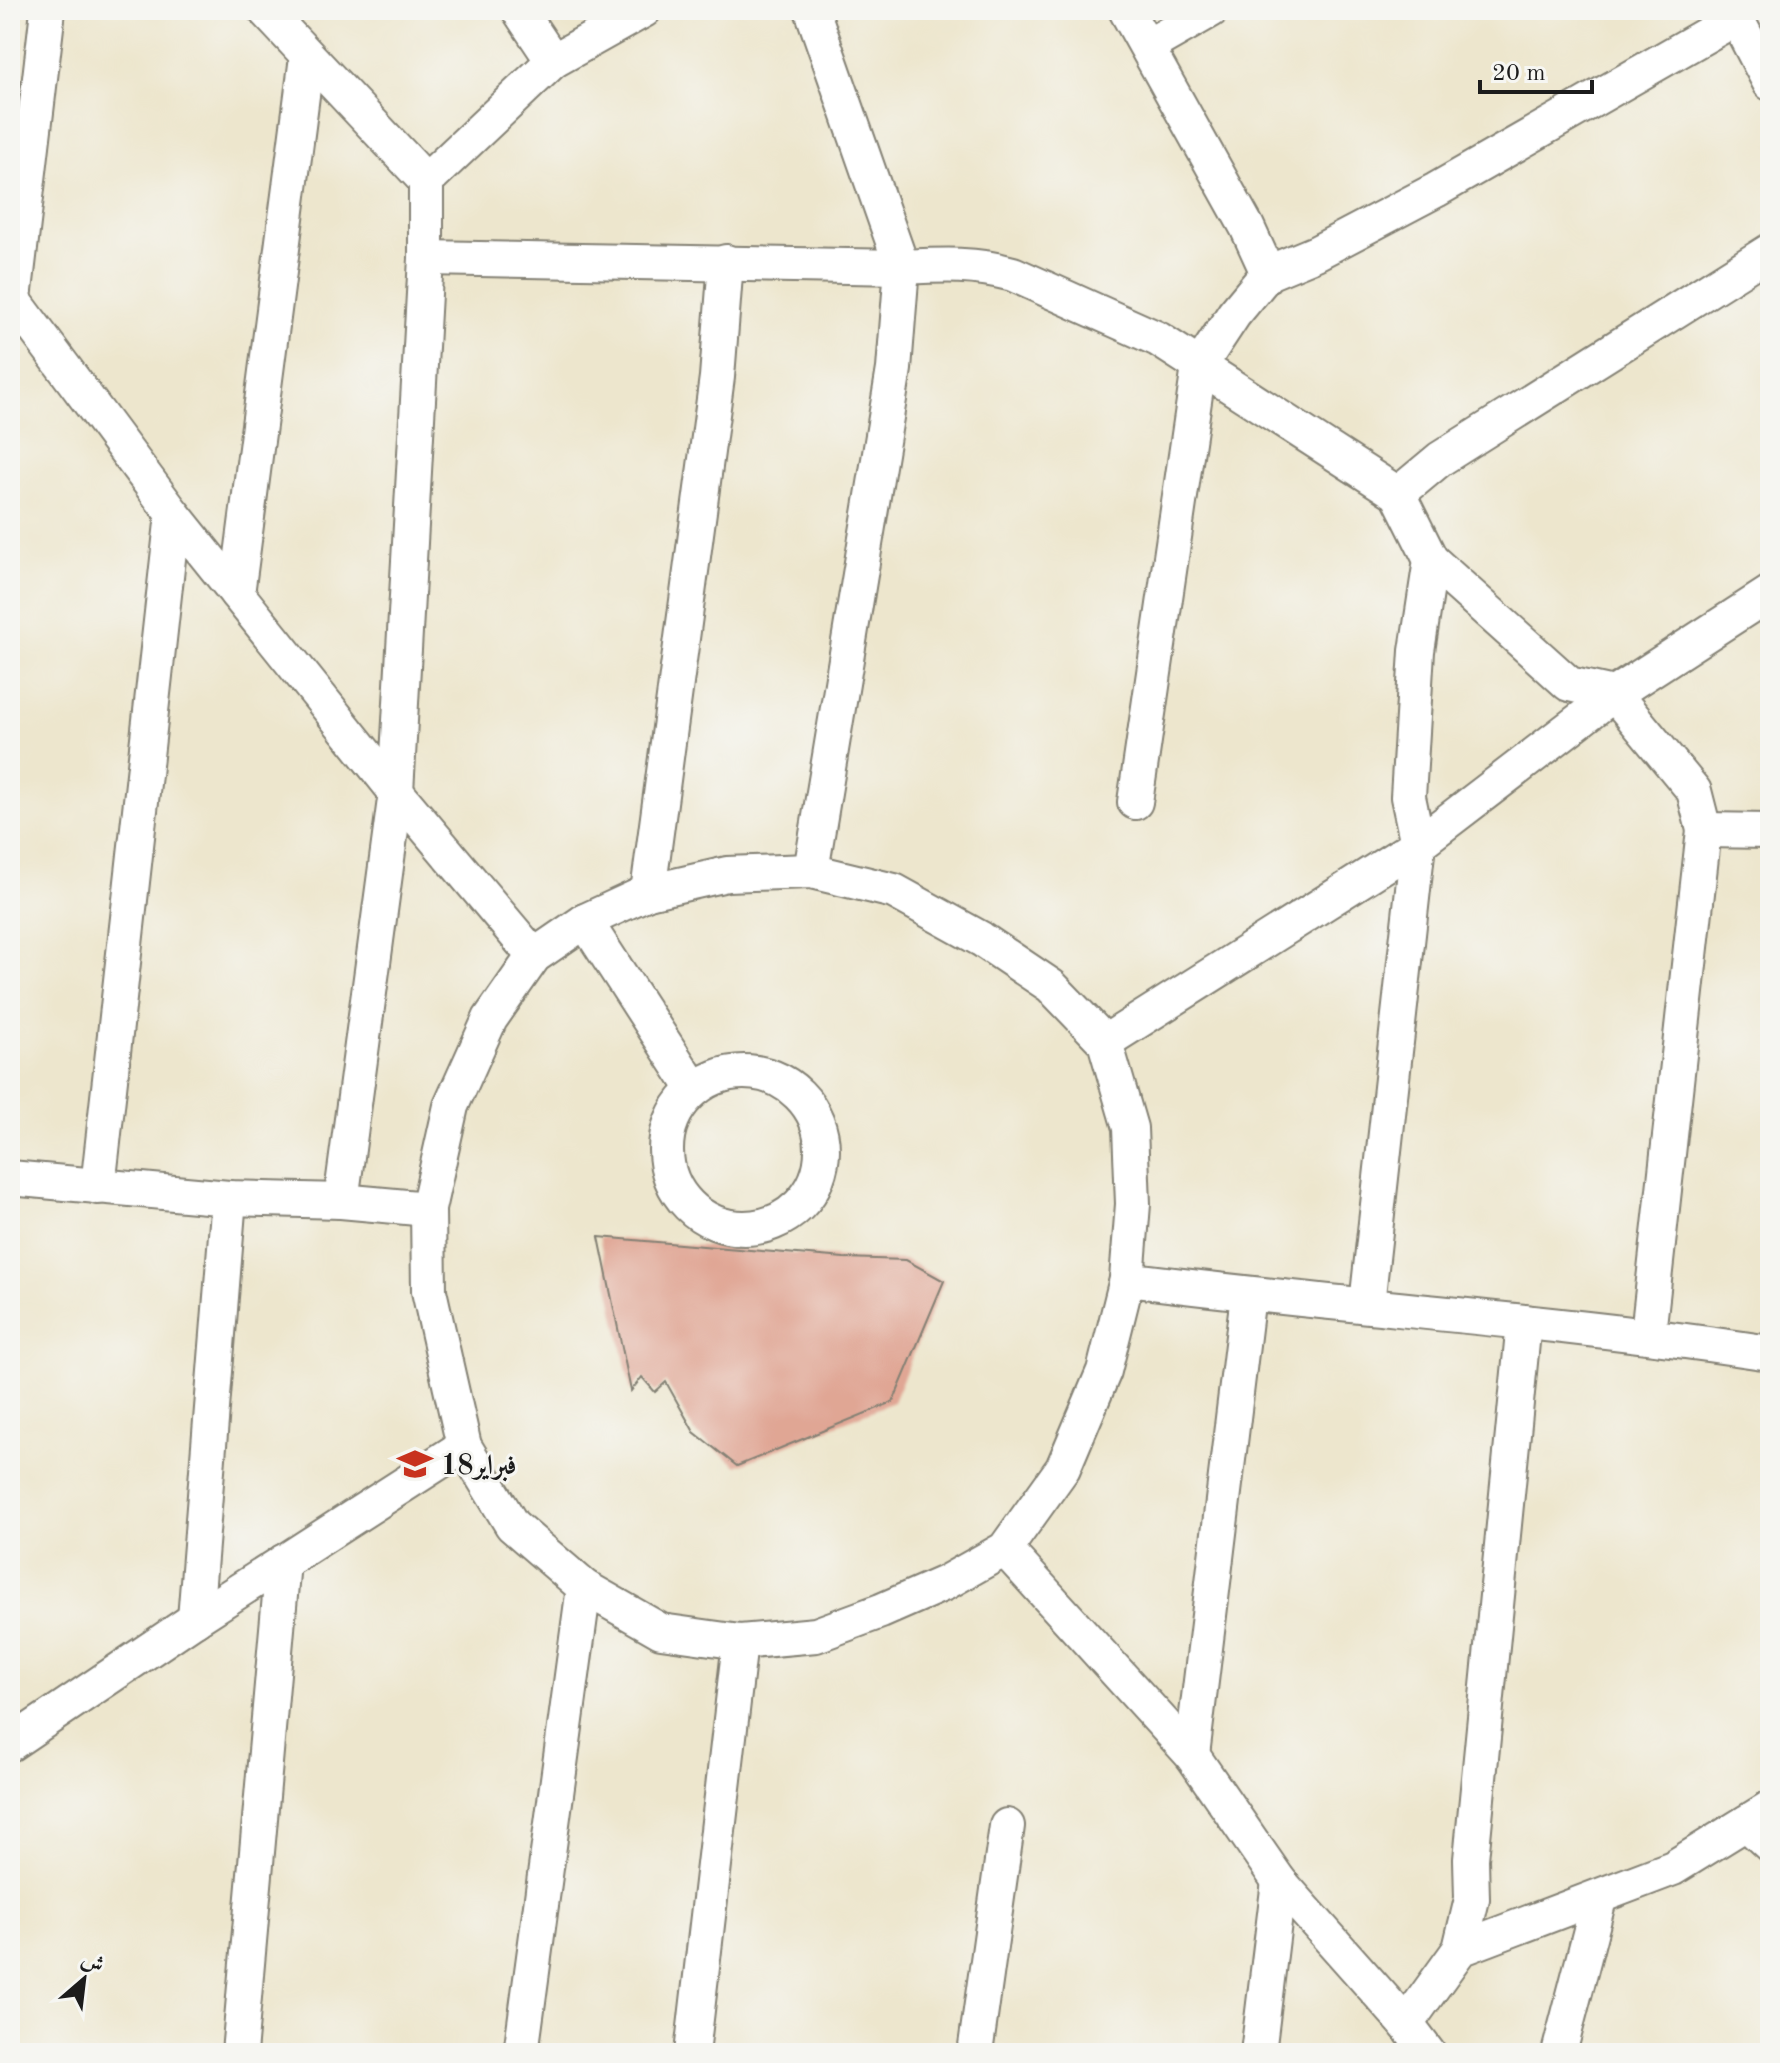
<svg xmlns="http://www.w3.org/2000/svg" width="1780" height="2063" font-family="'Old Standard TT',Amiri,serif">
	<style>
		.building { fill: #e0a694 }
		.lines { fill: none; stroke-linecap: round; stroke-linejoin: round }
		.street-casing { stroke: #848174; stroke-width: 38 }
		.street { stroke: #fff; stroke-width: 34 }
		.labels { text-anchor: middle; stroke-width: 6; stroke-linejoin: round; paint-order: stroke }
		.poi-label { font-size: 28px; font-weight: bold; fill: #1c1c1c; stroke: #f6f6f2; text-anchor: start }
	</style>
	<rect width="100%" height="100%" fill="#f6f6f2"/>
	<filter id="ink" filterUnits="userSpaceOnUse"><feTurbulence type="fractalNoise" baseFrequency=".0125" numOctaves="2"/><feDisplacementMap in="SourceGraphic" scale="16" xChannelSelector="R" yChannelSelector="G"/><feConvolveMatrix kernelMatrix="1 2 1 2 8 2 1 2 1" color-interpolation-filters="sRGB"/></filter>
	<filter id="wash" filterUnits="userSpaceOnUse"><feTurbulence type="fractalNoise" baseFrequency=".006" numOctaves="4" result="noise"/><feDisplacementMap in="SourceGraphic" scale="32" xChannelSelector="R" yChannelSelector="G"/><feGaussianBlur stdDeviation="1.8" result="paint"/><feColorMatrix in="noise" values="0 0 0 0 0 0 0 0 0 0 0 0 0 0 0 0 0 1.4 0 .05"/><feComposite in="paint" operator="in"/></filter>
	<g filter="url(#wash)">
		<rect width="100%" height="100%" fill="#ede6cd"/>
		<g id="blocks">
			<path class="building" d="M599,1237L844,1258L906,1260L944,1281L893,1402L737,1466L694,1432L666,1382L655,1392L642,1377L631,1391Z"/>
		</g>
	</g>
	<g filter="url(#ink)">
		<use href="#blocks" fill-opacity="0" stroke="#848174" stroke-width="2"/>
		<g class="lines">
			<g class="street-casing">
				<g id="street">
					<path d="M265,10L426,181"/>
					<path d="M519,10L553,61"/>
					<path d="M1126,10L1247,227L1268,273"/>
					<path d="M1732,10L1770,83"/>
					<path d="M1148,46L1211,10"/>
					<path d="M426,258L902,267C942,265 974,263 1013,274L1158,339L1398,494L1431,560L1569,684L1614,694L1694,791L1704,830L1648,1334"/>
					<path d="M10,295L173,514L396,792L534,956"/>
					<path d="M14,299L48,10"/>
					<path d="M1398,494L1440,459L1770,251"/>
					<path d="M237,594L307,57"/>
					<path d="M1135,802L1199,367L1234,314L1268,273L1316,253L1436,190L1736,18L1739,10"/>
					<path d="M1704,830L1770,831"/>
					<path d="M811,871L894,891L981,939L1051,986L1105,1042L1130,1128L1133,1204L1127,1279L1104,1371L1063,1468L1005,1549L945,1583L881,1611L816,1635L740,1642L661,1631L584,1587L512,1525L464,1446L429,1291L428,1209L451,1106L490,1019L534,956L585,921L648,892L727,874Z"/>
					<path d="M811,871L894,369L902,267L812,10"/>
					<path d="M648,892L717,377L726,262"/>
					<path d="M585,921L694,1089"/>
					<path d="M1105,1042L1418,844L1614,694L1770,593"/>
					<circle cx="744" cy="1150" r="78"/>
					<path d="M10,1178L229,1198L341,1201L428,1209"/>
					<path d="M98,1187L173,514"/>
					<path d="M341,1201L396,792L426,258V181L553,61L644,10"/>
					<path d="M1127,1279C1341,1307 1557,1320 1770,1353"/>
					<path d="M1367,1304L1418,844L1408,797L1417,651L1431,560"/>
					<path d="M1005,1549L1192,1755L1279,1881L1406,2024L1428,2053"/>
					<path d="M195,1619L229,1198"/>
					<path d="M10,1744L195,1619L464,1446"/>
					<path d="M1192,1755L1248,1295"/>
					<path d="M1746,1823L1770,1845"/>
					<path d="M1460,1949L1673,1868L1770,1808"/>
					<path d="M1406,2024L1460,1949L1472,1899L1471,1859L1524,1322"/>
					<path d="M239,2053L283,1562"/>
					<path d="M521,2053L584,1587"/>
					<path d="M692,2053L740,1642"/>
					<path d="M975,2053L1007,1826"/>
					<path d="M1258,2053L1279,1881"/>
					<path d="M1559,2053L1599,1899"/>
				</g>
			</g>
			<use href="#street" class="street"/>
		</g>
	</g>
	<defs>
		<g id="school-bare" transform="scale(2.76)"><path d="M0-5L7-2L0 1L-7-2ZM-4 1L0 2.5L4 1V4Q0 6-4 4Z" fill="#c8321e" stroke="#f6f6f2" stroke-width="2.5" paint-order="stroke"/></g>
	</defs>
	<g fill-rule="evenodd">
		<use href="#school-bare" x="415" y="1464"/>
	</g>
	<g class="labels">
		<g class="poi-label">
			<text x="441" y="1474">18فبراير</text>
		</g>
	</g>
	<rect width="1780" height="2063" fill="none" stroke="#f6f6f2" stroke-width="40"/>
	<g transform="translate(84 1979) rotate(28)" stroke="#f6f6f2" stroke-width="6" paint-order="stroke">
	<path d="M0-6L14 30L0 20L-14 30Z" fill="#1c1c1c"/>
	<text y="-12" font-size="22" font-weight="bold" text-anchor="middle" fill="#1c1c1c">ش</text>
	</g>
	<path d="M1480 80v12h112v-12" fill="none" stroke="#1c1c1c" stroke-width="4"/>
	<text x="1492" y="80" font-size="24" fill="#1c1c1c" stroke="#f6f6f2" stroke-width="6" paint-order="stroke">20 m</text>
</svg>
